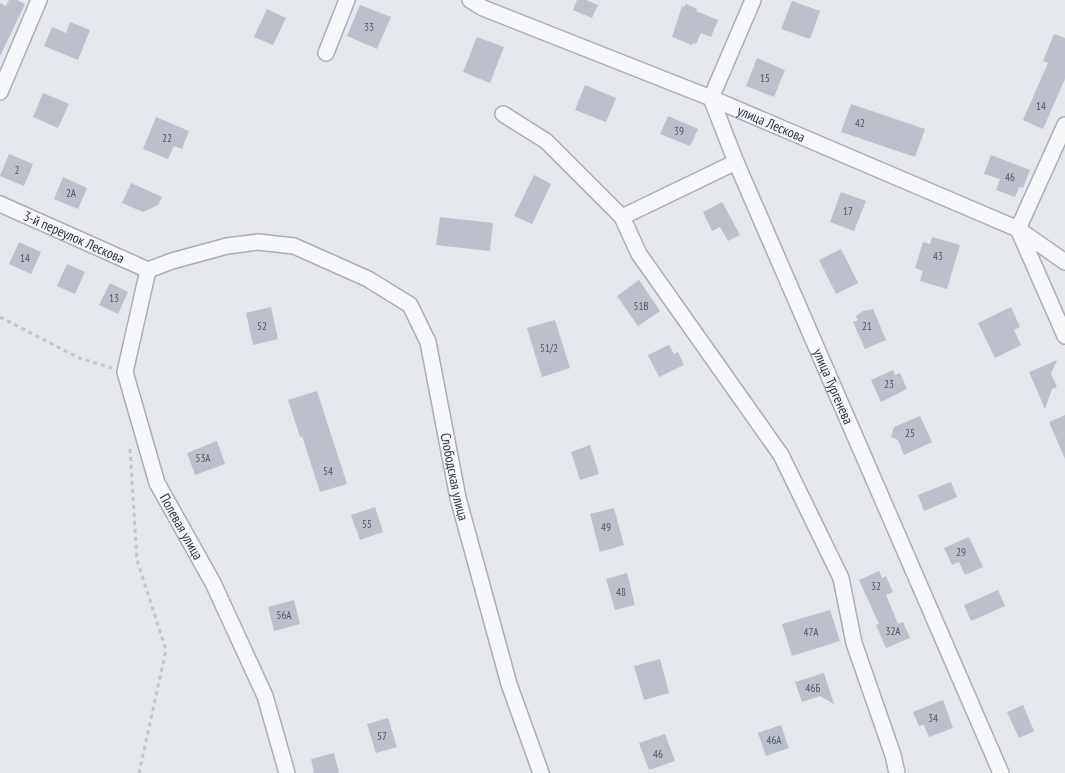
<svg xmlns="http://www.w3.org/2000/svg" width="1065" height="773" font-family="'PT Sans Narrow',sans-serif">
	<style>
		.building { fill: #bbc0ca }
		.lines { fill: none; stroke-linecap: round; stroke-linejoin: round }
		.minor-casing { stroke: #a9aeb7; stroke-width: 18 }
		.path { stroke: #c2c5cb; stroke-width: 3; stroke-dasharray: 4 4; stroke-linecap: butt }
		.minor { stroke: #f7f8fa; stroke-width: 15 }
		.labels { text-anchor: middle; stroke-width: 4.5; stroke-linejoin: round; paint-order: stroke }
		.number-label { font-size: 11px; fill: #4f5766 }
		.street-label { font-size: 14px; fill: #2b3445; stroke: #f4f6f9 }
	</style>
	<rect width="100%" height="100%" fill="#e4e7ec"/>
	<g class="building">
		<path d="M9,0H17L25,4L0,56V3L6,6Z"/>
		<path d="M577,0H586L598,5L592,18L573,10Z"/>
		<path d="M792,1L820,11L810,39L781,29Z"/>
		<path d="M686,4L697,9L696,11L718,20L711,37L701,33L696,44L693,43L692,45L672,37L682,6L684,7Z"/>
		<path d="M360,5L391,17L377,49L347,36Z"/>
		<path d="M267,9L286,18L273,45L254,37Z"/>
		<path d="M70,22L90,30L78,60L44,46L52,27L66,33Z"/>
		<path d="M1054,34L1065,38V79L1043,129L1023,120L1048,63L1043,61Z"/>
		<path d="M477,37L504,47L490,83L463,72Z"/>
		<path d="M757,58L785,70L774,97L746,86Z"/>
		<path d="M585,85L616,98L606,122L575,110Z"/>
		<path d="M43,93L69,104L58,128L33,117Z"/>
		<path d="M851,104L925,129L915,157L841,132Z"/>
		<path d="M668,116L698,129L690,146L660,134Z"/>
		<path d="M156,117L189,131L182,149L174,146L168,159L143,149Z"/>
		<path d="M9,154L33,164L24,186L0,176Z"/>
		<path d="M991,155L1030,170L1023,188L1019,187L1015,197L996,190L1000,179L984,174Z"/>
		<path d="M534,175L551,184L532,224L514,216Z"/>
		<path d="M63,177L87,188L78,209L54,199Z"/>
		<path d="M131,183L162,197L158,205L143,212L122,203Z"/>
		<path d="M841,192L866,201L854,231L830,222Z"/>
		<path d="M722,202L740,235L728,241L720,227L712,231L703,212Z"/>
		<path d="M440,217L493,223L490,251L436,245Z"/>
		<path d="M932,237L960,245L947,289L920,281L923,271L915,268L923,242L930,244Z"/>
		<path d="M19,242L41,252L31,274L9,264Z"/>
		<path d="M841,249L858,283L836,294L819,260Z"/>
		<path d="M67,264L85,272L75,294L57,286Z"/>
		<path d="M639,280L660,311L638,326L617,296Z"/>
		<path d="M110,283L128,292L118,314L99,305Z"/>
		<path d="M271,307L278,339L253,345L246,313Z"/>
		<path d="M1011,307L1020,327L1014,330L1021,345L995,358L978,323Z"/>
		<path d="M873,309L886,340L865,349L853,322L858,320L856,316L863,311Z"/>
		<path d="M555,320L570,368L542,377L527,328Z"/>
		<path d="M669,345L674,354L678,352L684,365L659,377L648,355Z"/>
		<path d="M1057,360L1051,374L1057,387L1052,389L1045,409L1029,372Z"/>
		<path d="M893,370L895,375L900,373L907,389L881,402L871,380Z"/>
		<path d="M317,391L347,484L320,492L302,436L300,437L288,400Z"/>
		<path d="M1065,415V459L1049,422Z"/>
		<path d="M920,416L932,442L904,455L898,440L891,437L894,427Z"/>
		<path d="M217,441L225,464L195,475L187,453Z"/>
		<path d="M590,445L599,474L580,480L571,452Z"/>
		<path d="M951,482L957,497L924,511L918,495Z"/>
		<path d="M375,507L383,532L360,540L351,515Z"/>
		<path d="M614,508L624,545L600,552L590,514Z"/>
		<path d="M969,537L983,567L965,575L959,562L952,565L944,548Z"/>
		<path d="M879,571L882,578L886,576L893,592L886,595L898,624L903,622L910,638L886,648L876,625L879,624L859,580Z"/>
		<path d="M627,573L635,605L615,610L606,579Z"/>
		<path d="M998,590L1005,606L971,621L964,605Z"/>
		<path d="M294,600L300,624L274,631L268,607Z"/>
		<path d="M830,610L840,641L792,656L782,624Z"/>
		<path d="M660,659L669,693L644,700L634,666Z"/>
		<path d="M824,673L834,704L820,696L802,702L795,682Z"/>
		<path d="M943,700L953,728L929,737L924,725L919,726L913,712Z"/>
		<path d="M1023,705L1034,731L1019,738L1007,712Z"/>
		<path d="M388,718L397,747L376,753L367,724Z"/>
		<path d="M781,725L789,748L766,756L758,733Z"/>
		<path d="M665,734L675,761L649,770L639,743Z"/>
		<path d="M334,753L339,773H314L311,759Z"/>
	</g>
	<g class="lines">
		<g class="minor-casing">
			<g id="minor">
				<path id="s1" d="M470,0L483,8L711,98L1018,229L1065,262"/>
				<path id="s2" d="M753,0L711,98L736,162L1001,773"/>
				<path d="M326,53L347,0"/>
				<path d="M0,92L39,0"/>
				<path d="M503,114L546,141L622,217L639,254L781,455L841,578L854,643L893,755L897,773"/>
				<path d="M1065,125L1018,229L1065,336"/>
				<path id="s3" d="M0,204L148,270"/>
				<path d="M622,217L736,162"/>
				<path id="s4" d="M148,270L172,261L227,246L258,242L294,246L368,279L410,305L428,342L458,498L509,684L541,773"/>
				<path id="s5" d="M148,270L125,372L157,483L213,583L265,696L287,773"/>
			</g>
		</g>
		<g class="path">
			<path d="M0,317L79,358L112,368"/>
			<path d="M130,449L137,560L166,650L139,773"/>
		</g>
		<use href="#minor" class="minor"/>
	</g>
	<g class="labels">
		<g class="number-label">
			<text x="369" y="31">33</text>
			<text x="765" y="82">15</text>
			<text x="1041" y="110">14</text>
			<text x="860" y="127">42</text>
			<text x="679" y="135">39</text>
			<text x="167" y="142">22</text>
			<text x="17" y="174">2</text>
			<text x="1010" y="181">46</text>
			<text x="71" y="197">2А</text>
			<text x="848" y="215">17</text>
			<text x="938" y="260">43</text>
			<text x="25" y="262">14</text>
			<text x="114" y="302">13</text>
			<text x="641" y="310">51В</text>
			<text x="262" y="330">52</text>
			<text x="867" y="330">21</text>
			<text x="549" y="352">51/2</text>
			<text x="889" y="388">23</text>
			<text x="910" y="437">25</text>
			<text x="203" y="462">53А</text>
			<text x="328" y="475">54</text>
			<text x="367" y="528">55</text>
			<text x="606" y="531">49</text>
			<text x="961" y="556">29</text>
			<text x="876" y="590">32</text>
			<text x="621" y="596">48</text>
			<text x="284" y="619">56А</text>
			<text x="893" y="635">32А</text>
			<text x="811" y="636">47А</text>
			<text x="813" y="692">46Б</text>
			<text x="933" y="722">34</text>
			<text x="382" y="740">57</text>
			<text x="774" y="744">46А</text>
			<text x="658" y="758">46</text>
		</g>
		<g class="street-label">
			<text dy="5" stroke="none"><textPath href="#s1" startOffset="326">улица Лескова</textPath></text>
			<text dy="5" stroke="none"><textPath href="#s3" startOffset="81">3-й переулок Лескова</textPath></text>
			<text dy="5" stroke="none"><textPath href="#s2" startOffset="420">улица Тургенева</textPath></text>
			<text dy="5" stroke="none"><textPath href="#s4" startOffset="459">Слободская улица</textPath></text>
			<text dy="5" stroke="none"><textPath href="#s5" startOffset="270">Полевая улица</textPath></text>
		</g>
	</g>
</svg>
